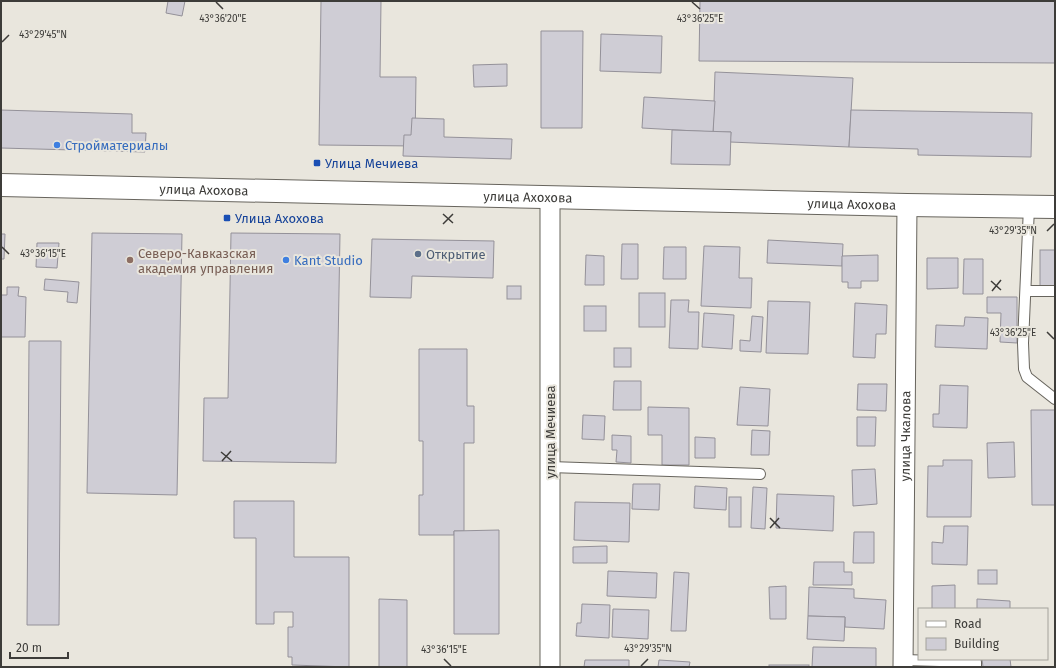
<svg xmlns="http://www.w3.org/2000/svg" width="1056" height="668" font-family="'Fira Sans',sans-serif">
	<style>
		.building { fill: #cfcdd5; stroke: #949199 }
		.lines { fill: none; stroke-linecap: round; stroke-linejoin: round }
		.service-casing { stroke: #67645d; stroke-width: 12 }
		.minor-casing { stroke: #67645d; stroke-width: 21 }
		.secondary-casing { stroke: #67645d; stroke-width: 24 }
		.service { stroke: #fff; stroke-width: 10 }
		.minor { stroke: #fff; stroke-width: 19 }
		.secondary { stroke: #fff; stroke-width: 22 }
		.ticks { fill: none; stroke: #3d3c39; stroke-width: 1.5 }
		.shop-dot { fill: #3f7fe0; stroke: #e9e6dd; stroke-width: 1.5 }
		.transit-dot { fill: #1a4fb4; stroke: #e9e6dd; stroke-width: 1.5 }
		.service-dot { fill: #5c6f8a; stroke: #e9e6dd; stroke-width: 1.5 }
		.education-dot { fill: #8d6e63; stroke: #e9e6dd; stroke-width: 1.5 }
		.labels { text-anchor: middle; stroke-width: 4; stroke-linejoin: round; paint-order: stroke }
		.shop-label { font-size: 13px; fill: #366cbe; stroke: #e9e6dd; text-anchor: start }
		.transit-label { font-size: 13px; fill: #164399; stroke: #e9e6dd; text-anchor: start }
		.street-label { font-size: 13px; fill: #3d3c39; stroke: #e9e6dd }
		.education-label { font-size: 13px; fill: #785e54; stroke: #e9e6dd; text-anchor: start }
		.service-label { font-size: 13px; fill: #4e5e75; stroke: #e9e6dd; text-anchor: start }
		.ticks-label { font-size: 10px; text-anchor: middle; fill: #3d3c39; stroke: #e9e6dd; stroke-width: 4; stroke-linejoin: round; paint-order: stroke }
	</style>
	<rect width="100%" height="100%" fill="#e9e6dd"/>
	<g class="building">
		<path d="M168,1H185L182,16L166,13Z"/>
		<path d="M321,1H381L380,77H416L415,146L319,145Z"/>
		<path d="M700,1H1055V63L699,61Z"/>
		<path d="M541,31H583L582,128H541Z"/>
		<path d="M601,34L662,36L661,73L600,71Z"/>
		<path d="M507,64V86L474,87L473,65Z"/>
		<path d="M715,72L853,78L849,147L730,142L731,132H713Z"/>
		<path d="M644,97L715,101L713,132L642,128Z"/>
		<path d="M1,110L132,114V133H146L145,152L1,148Z"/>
		<path d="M851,110L1032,113L1031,157L918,155V149L849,147Z"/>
		<path d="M412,118L444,119V137L512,139L511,159L403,156L404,135H411Z"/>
		<path d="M672,130L731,132L730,165L671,164Z"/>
		<path d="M92,233L182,234L177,495L87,493Z"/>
		<path d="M231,233L340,234L336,463L203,461L204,398H228Z"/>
		<path d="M1,234H5L4,259H1Z"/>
		<path d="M372,239L494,241L493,278L412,276L411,298L370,297Z"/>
		<path d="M768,240L843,244L842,266L767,263Z"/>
		<path d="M37,243H59L57,268L36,267Z"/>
		<path d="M622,244H638V279H621Z"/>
		<path d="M704,246L740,247L739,278H752L751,308L701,306Z"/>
		<path d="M664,247H686V279H663Z"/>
		<rect x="1040" y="250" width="15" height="37"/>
		<path d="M586,255L604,256V285H585Z"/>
		<path d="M878,255V281H861V288H848V282H842V256Z"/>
		<path d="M927,258H958V288L927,289Z"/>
		<path d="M964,259H983V294H963Z"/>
		<path d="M45,279L79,282L77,303L67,302L68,292L44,290Z"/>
		<rect x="507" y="286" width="14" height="13"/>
		<path d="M7,287H19L18,296L26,297L25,337H1V295H7Z"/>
		<rect x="639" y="293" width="26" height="34"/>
		<path d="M987,297H1017V343L1000,342L1001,313H987Z"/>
		<path d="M671,300H689L688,312H699L698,349L669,348Z"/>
		<path d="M768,301L810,302L808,354L766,353Z"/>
		<path d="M855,303L887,305L886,334H876L875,358L853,357Z"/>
		<rect x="584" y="306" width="22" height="25"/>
		<path d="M704,313L734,315L732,349L702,347Z"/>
		<path d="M752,316L763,317L761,352L740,351V340L750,341Z"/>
		<path d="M965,317L988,318L987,349L935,347L936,325L964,326Z"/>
		<path d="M29,341H61L59,625H27Z"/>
		<rect x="614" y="348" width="17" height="19"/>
		<path d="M419,349H467V406H474V443H464V531H454V535H419V495H423V441H419Z"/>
		<path d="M614,381H641V410H613Z"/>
		<path d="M858,384H887L886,411L857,410Z"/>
		<path d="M940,385L968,386L967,428L933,427V414H939Z"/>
		<path d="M740,387L770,389L768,426L737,425Z"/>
		<path d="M648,407L689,408V465H662V435H648Z"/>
		<path d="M1031,410H1055V505H1032Z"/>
		<path d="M583,415L605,416L604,440L582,439Z"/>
		<path d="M857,417H876L875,446H857Z"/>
		<path d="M752,430L770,431L769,455H751Z"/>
		<path d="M612,435L631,436V463L616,462L617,450H612Z"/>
		<path d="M695,437L715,438V458H695Z"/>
		<path d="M1014,442L1015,477L988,478L987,443Z"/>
		<path d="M943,460H972L971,517H927L928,466H943Z"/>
		<path d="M875,469L877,504L853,506L852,470Z"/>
		<path d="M633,484H660L659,510L632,509Z"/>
		<path d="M695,486L727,488L726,510L694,508Z"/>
		<path d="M753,487L767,488L765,529L751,528Z"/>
		<path d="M777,494L834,496L833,531L776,528Z"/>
		<rect x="729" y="497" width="12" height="30"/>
		<path d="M234,501H294V557H349V667L292,665V657H288V627H293V612H274V624H256V538H234Z"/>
		<path d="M575,502L630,503L629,542L574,540Z"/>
		<path d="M944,526H968L967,565L932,564V542L943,543Z"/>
		<path d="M499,530V634H454V531Z"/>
		<path d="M854,532H874V563H853Z"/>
		<path d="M607,546V563H573V547Z"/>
		<path d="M814,562H844V572H852V585H813Z"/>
		<rect x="978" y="570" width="19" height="14"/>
		<path d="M608,571L657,573L656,598L607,596Z"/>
		<path d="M674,572L689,573L686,631H671Z"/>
		<path d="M955,585V609H932V586Z"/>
		<path d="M786,586V619H770L769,587Z"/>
		<path d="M809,587L854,589V598L886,600L884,629L845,627V617L808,616Z"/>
		<path d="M379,599L407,600V667H379Z"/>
		<path d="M977,599L1010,601V609H977Z"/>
		<path d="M582,604L610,605L609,638L576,636L577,623H581Z"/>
		<path d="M613,609L649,610L648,639L612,637Z"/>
		<path d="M808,616L845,617L844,641L807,639Z"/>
		<path d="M813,647L876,648V667H812Z"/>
		<path d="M982,659H1010L1011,667H983Z"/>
		<path d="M585,660H629V667H584Z"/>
		<path d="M659,660L690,662L689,667H658Z"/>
		<rect x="769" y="665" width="40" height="2"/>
	</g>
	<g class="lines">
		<g class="service-casing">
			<g id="service">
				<path d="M1029,207L1023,343L1024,369L1027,377L1055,399"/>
				<path d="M1026,291H1055"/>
				<path d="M550,467L760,474"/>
				<path d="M903,660L976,662V667"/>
			</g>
		</g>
		<g class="minor-casing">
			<g id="minor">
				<path d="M550,667V198"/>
				<path id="s1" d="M903,667L907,205"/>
			</g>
		</g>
		<g class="secondary-casing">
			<g id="secondary">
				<path id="s2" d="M1,185L907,205L1055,207"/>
			</g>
		</g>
		<use href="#service" class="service"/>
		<use href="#minor" class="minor"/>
		<use href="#secondary" class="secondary"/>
	</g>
	<path class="ticks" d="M216,2L223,9M692,2L700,9M2,42L9,35M443,214L453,223M443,224L453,214M1047,231L1054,224M2,247L9,254M991,281L1001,290M992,291L1001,280M1047,332L1054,339M221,452L232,461M222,461L231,451M770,518L780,528M770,528L779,518M444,659L451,666M641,666L648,659"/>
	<g class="shop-dot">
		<circle cx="57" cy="145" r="4"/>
		<circle cx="286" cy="260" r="4"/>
	</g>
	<g class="transit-dot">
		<rect x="313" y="159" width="8" height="8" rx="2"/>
		<rect x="223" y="214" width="8" height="8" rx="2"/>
	</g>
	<circle class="service-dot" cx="418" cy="254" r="4"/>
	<circle class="education-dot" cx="130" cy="260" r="4"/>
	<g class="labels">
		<g class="shop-label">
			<text x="65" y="150">Стройматериалы</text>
			<text x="294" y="265">Kant Studio</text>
		</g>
		<g class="transit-label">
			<text x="325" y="168">Улица Мечиева</text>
			<text x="235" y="223">Улица Ахохова</text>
		</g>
		<g class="street-label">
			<text dy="5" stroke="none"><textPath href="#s2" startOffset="203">улица Ахохова</textPath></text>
			<text dy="5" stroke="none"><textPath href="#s2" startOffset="527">улица Ахохова</textPath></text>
			<text dy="5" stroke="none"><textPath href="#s2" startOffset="851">улица Ахохова</textPath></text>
			<text transform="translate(550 432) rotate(-90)" y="5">улица Мечиева</text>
			<text dy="5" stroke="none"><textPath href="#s1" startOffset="231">улица Чкалова</textPath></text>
		</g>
		<g class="education-label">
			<text x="138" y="258">Северо-Кавказская<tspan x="138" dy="15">академия управления</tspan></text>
		</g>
		<g class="service-label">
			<text x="426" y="259">Открытие</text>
		</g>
	</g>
	<g class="ticks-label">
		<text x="223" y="22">43°36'20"E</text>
		<text x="700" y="22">43°36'25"E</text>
		<text x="43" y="38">43°29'45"N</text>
		<text x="1013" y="234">43°29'35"N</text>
		<text x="43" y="257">43°36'15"E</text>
		<text x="1013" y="336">43°36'25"E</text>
		<text x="648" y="652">43°29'35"N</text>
		<text x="444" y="653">43°36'15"E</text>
	</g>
	<rect width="1056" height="668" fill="none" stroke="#3d3c39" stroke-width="4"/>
	<rect x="918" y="608" width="130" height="52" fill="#e9e6dd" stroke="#a4a29b"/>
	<rect x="926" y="621" width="20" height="6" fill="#ffffff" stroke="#a4a29b"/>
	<text x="954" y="628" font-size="12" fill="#3d3c39">Road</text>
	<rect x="926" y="638" width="20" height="12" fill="#cfcdd5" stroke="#a4a29b"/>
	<text x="954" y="648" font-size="12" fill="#3d3c39">Building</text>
	<path d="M10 652v6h58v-6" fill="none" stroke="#3d3c39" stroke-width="2"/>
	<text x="16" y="652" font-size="12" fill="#3d3c39" stroke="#e9e6dd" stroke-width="3" paint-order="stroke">20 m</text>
</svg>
